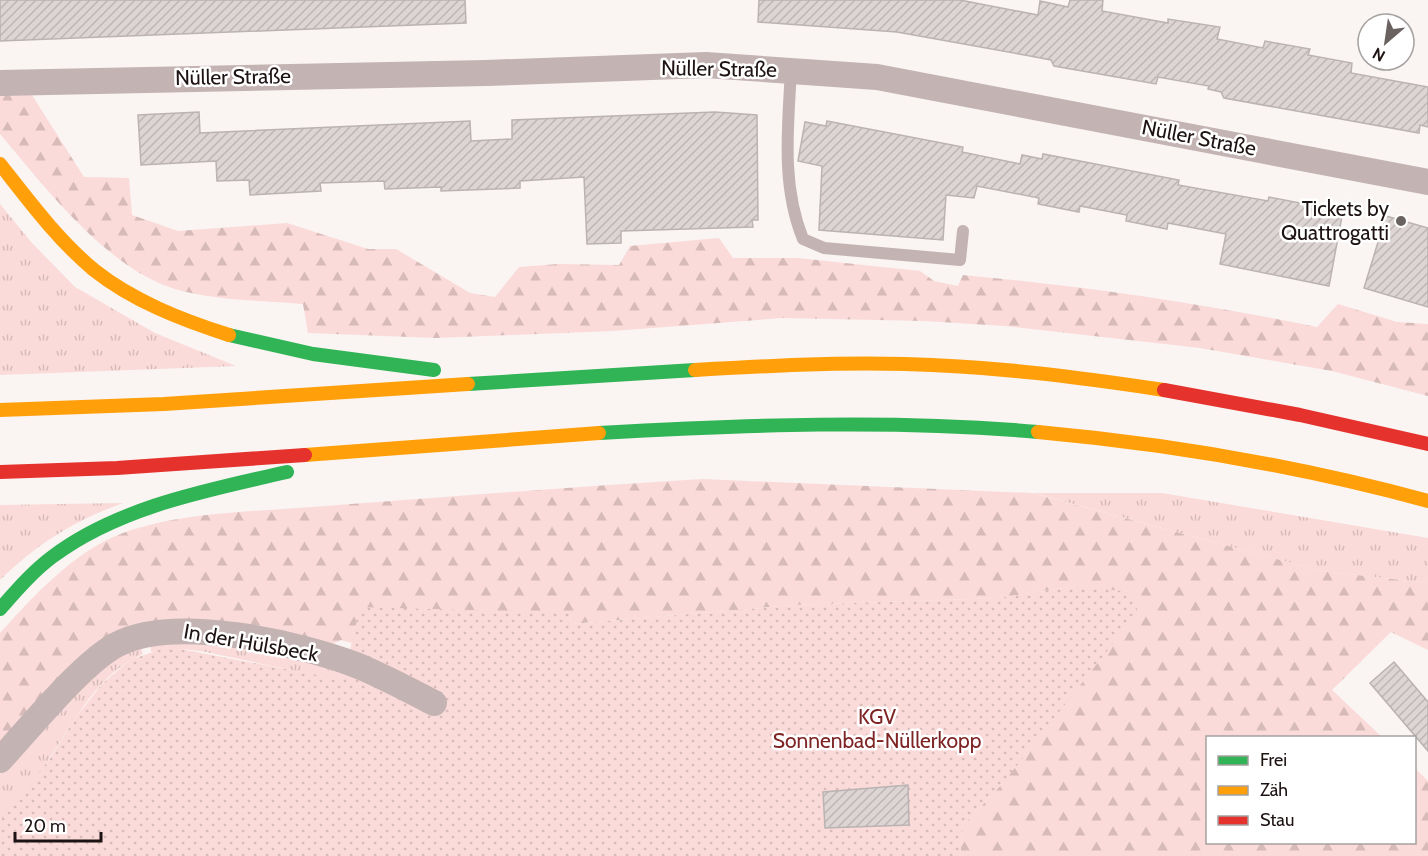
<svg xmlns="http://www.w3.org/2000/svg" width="1428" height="856" font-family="Cabin,sans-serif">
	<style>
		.grass { fill: url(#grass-tufts) }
		.forest { fill: url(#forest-firs) }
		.garden { fill: url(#garden-dots) }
		.building { fill: url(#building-hatch); stroke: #bab3b2; stroke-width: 1.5 }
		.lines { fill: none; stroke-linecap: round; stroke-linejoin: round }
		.lane { stroke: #c3b3b2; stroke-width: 12 }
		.street { stroke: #c3b3b2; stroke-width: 26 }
		.fast { stroke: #30b455; stroke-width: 14 }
		.slow { stroke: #ff9f0a; stroke-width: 14 }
		.jam { stroke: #e5322d; stroke-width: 14 }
		.poi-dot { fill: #6a6261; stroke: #fff; stroke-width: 2 }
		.labels { text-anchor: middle; stroke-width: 5; stroke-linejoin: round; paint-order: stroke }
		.street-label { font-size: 21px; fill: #1d1312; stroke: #fff }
		.poi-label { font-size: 21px; fill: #1d1312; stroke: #fff; text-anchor: end }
		.park-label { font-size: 21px; fill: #7f2425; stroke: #fff }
	</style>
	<defs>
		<pattern id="grass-tufts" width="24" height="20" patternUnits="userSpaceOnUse" patternTransform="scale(1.5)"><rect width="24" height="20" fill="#fadbd9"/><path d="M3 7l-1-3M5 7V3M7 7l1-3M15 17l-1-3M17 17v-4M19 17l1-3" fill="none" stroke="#d6bbb9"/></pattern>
		<pattern id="forest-firs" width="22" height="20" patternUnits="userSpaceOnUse" patternTransform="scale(1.5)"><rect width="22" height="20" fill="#fadbd9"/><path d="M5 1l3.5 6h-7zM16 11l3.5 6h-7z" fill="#d6bbb9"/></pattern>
		<pattern id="garden-dots" width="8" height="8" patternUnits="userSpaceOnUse" patternTransform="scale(1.5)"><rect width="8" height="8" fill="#fadbd9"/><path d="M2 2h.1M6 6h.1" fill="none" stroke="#d6bbb9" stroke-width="1.8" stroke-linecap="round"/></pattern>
		<pattern id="building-hatch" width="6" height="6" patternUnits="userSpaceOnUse" patternTransform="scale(1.5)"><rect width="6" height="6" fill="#ddd5d4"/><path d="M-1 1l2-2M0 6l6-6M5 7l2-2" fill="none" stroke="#bdb6b5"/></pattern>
	</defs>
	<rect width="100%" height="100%" fill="#faf4f3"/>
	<g class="grass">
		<path d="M0,204L32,243L75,287L155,333L236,366L0,375Z"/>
		<path d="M1033,493H1162L1428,538V583L1321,571Z"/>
		<path d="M123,503C75,520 37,544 0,580V505Z"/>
		<path d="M160,640L239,647L346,670L343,681L201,651L180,649L151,652L150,642Z"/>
		<path d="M140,645L143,654C98,673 75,720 49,759C35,780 18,802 0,820V774L102,667Z"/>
	</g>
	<g class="forest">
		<path d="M0,90L30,92L84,177L129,178L132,215L178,231L287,223L368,249H396L470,293L495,297L519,267L558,264L619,265L630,246L719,238L733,258H798L920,271L934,281L958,286L963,275C1083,286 1200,303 1317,327L1338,304L1397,322L1428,324V396L1332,371L1200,348L1005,326L925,321L782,318L613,331L436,338L308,333L303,304C260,300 213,301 172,288C105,266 44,186 0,134Z"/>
		<path d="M702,479L1032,493L1321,571L1428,583V650L1391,632L1332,690L1382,737L1208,738V842H1414L1415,768L1428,781V856H960L963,825L1003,783L1076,586L999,598L795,605L571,624L570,614L352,643L341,640L328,646L188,620H163L0,746V633C34,596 74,551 123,533C181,512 250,512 312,507C442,497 572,487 702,479Z"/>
	</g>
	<path class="garden" d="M1076,586L1131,592L1138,612L1003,783L963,825L960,856H0V820L49,760L76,717L102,684L130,660L159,650L180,649L343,680L360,607L570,613L571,624L795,605L999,598Z"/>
	<g class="building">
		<path d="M0,0H465L466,23L0,41Z"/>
		<path d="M759,0H960L1038,15L1040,1L1068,7L1070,0H1103L1102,11L1168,23V19L1220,27L1217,39L1263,48L1265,41L1310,49L1308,55L1352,63L1351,73L1428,87V127L1420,125L1419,133L1224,98L1221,92L1208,89L1209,86L1158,77L1156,84L1054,66L1051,60L1030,56L897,32L758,22Z"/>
		<path d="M199,112L200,133L470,121L471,141L512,139V120L715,112L757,115L758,220H752L753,227L621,231V243L587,244L584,177L520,181V188L441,191V187L385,189L384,181L320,183L321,191L250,195L249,180L217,181L216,161L141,165L138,115Z"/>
		<path d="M827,121L963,147L962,152L1020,164L1022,155L1042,159L1043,154L1179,180L1178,185L1268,201L1269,197L1316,206V211L1342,216L1329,286L1220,264L1226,234L1168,223L1167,229L1126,221L1127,215L1080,206L1079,212L1038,204L1039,198L977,186L974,198L946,195L943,240L819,230L822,166L798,161L805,122L826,126Z"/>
		<path d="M1386,216L1428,228V307L1364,288Z"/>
		<path d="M1394,662L1428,702V751L1370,683Z"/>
		<path d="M908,785L909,825L825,828L823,792Z"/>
	</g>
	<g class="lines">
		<path class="lane" d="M791,70C788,127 781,185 803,239L824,248L960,260L963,231"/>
		<g class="street">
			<path d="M0,83L486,73L706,65L877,77L1428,182"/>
			<path d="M0,760C30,728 80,665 116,645C173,614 298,643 356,665C383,676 409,690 434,703"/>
		</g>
		<g class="fast">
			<path d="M229,335L313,354L434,370"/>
			<path d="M468,384L695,370"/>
			<path d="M599,433C745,425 892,419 1038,432"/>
			<path d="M0,609C16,591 32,572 52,557C118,507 208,490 287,472"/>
		</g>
		<g class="slow">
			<path d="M0,164C29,201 58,240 94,270C133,301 182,320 229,335"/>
			<path d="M695,370C765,366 835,362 905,364C992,366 1078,377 1164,390"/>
			<path d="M0,410L164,404L468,384"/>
			<path d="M1038,432C1170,444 1300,466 1428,501"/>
			<path d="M305,455L599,433"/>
		</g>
		<g class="jam">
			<path d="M1164,390L1300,415L1428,444"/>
			<path d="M0,472L117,468L305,455"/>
		</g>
	</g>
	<circle class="poi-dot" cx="1401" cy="221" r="6"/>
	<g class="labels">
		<g class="street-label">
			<text transform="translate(719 69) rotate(1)" y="7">Nüller Straße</text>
			<text transform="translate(233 77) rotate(-1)" y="7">Nüller Straße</text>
			<text transform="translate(1199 138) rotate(11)" y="7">Nüller Straße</text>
			<text transform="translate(251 643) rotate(10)" y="7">In der Hülsbeck</text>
		</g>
		<g class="poi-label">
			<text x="1389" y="216">Tickets by<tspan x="1389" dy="24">Quattrogatti</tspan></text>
		</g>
		<g class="park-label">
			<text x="877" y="724">KGV<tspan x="877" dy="24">Sonnenbad-Nüllerkopp</tspan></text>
		</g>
	</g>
	<rect x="1206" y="736" width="210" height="108" fill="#ffffff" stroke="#a5a1a0" stroke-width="1.5"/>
	<rect x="1218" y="756" width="30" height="9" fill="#30b455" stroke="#a5a1a0" stroke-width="1.5"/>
	<text x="1260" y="766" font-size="18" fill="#1d1312">Frei</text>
	<rect x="1218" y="786" width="30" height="9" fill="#ff9f0a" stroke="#a5a1a0" stroke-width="1.5"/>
	<text x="1260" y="796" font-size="18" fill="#1d1312">Zäh</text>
	<rect x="1218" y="816" width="30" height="9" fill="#e5322d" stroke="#a5a1a0" stroke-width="1.5"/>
	<text x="1260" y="826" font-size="18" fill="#1d1312">Stau</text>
	<g transform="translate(1386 42) rotate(209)"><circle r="28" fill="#ffffff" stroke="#a5a1a0" stroke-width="1.5"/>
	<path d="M0-4.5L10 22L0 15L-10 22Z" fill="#6a6261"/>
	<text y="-9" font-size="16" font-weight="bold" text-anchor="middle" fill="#1d1312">N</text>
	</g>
	<path d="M15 832v9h86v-9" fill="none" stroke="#1d1312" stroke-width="3"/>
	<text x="24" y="832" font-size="18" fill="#1d1312" stroke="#ffffff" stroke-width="4.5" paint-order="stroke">20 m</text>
</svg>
